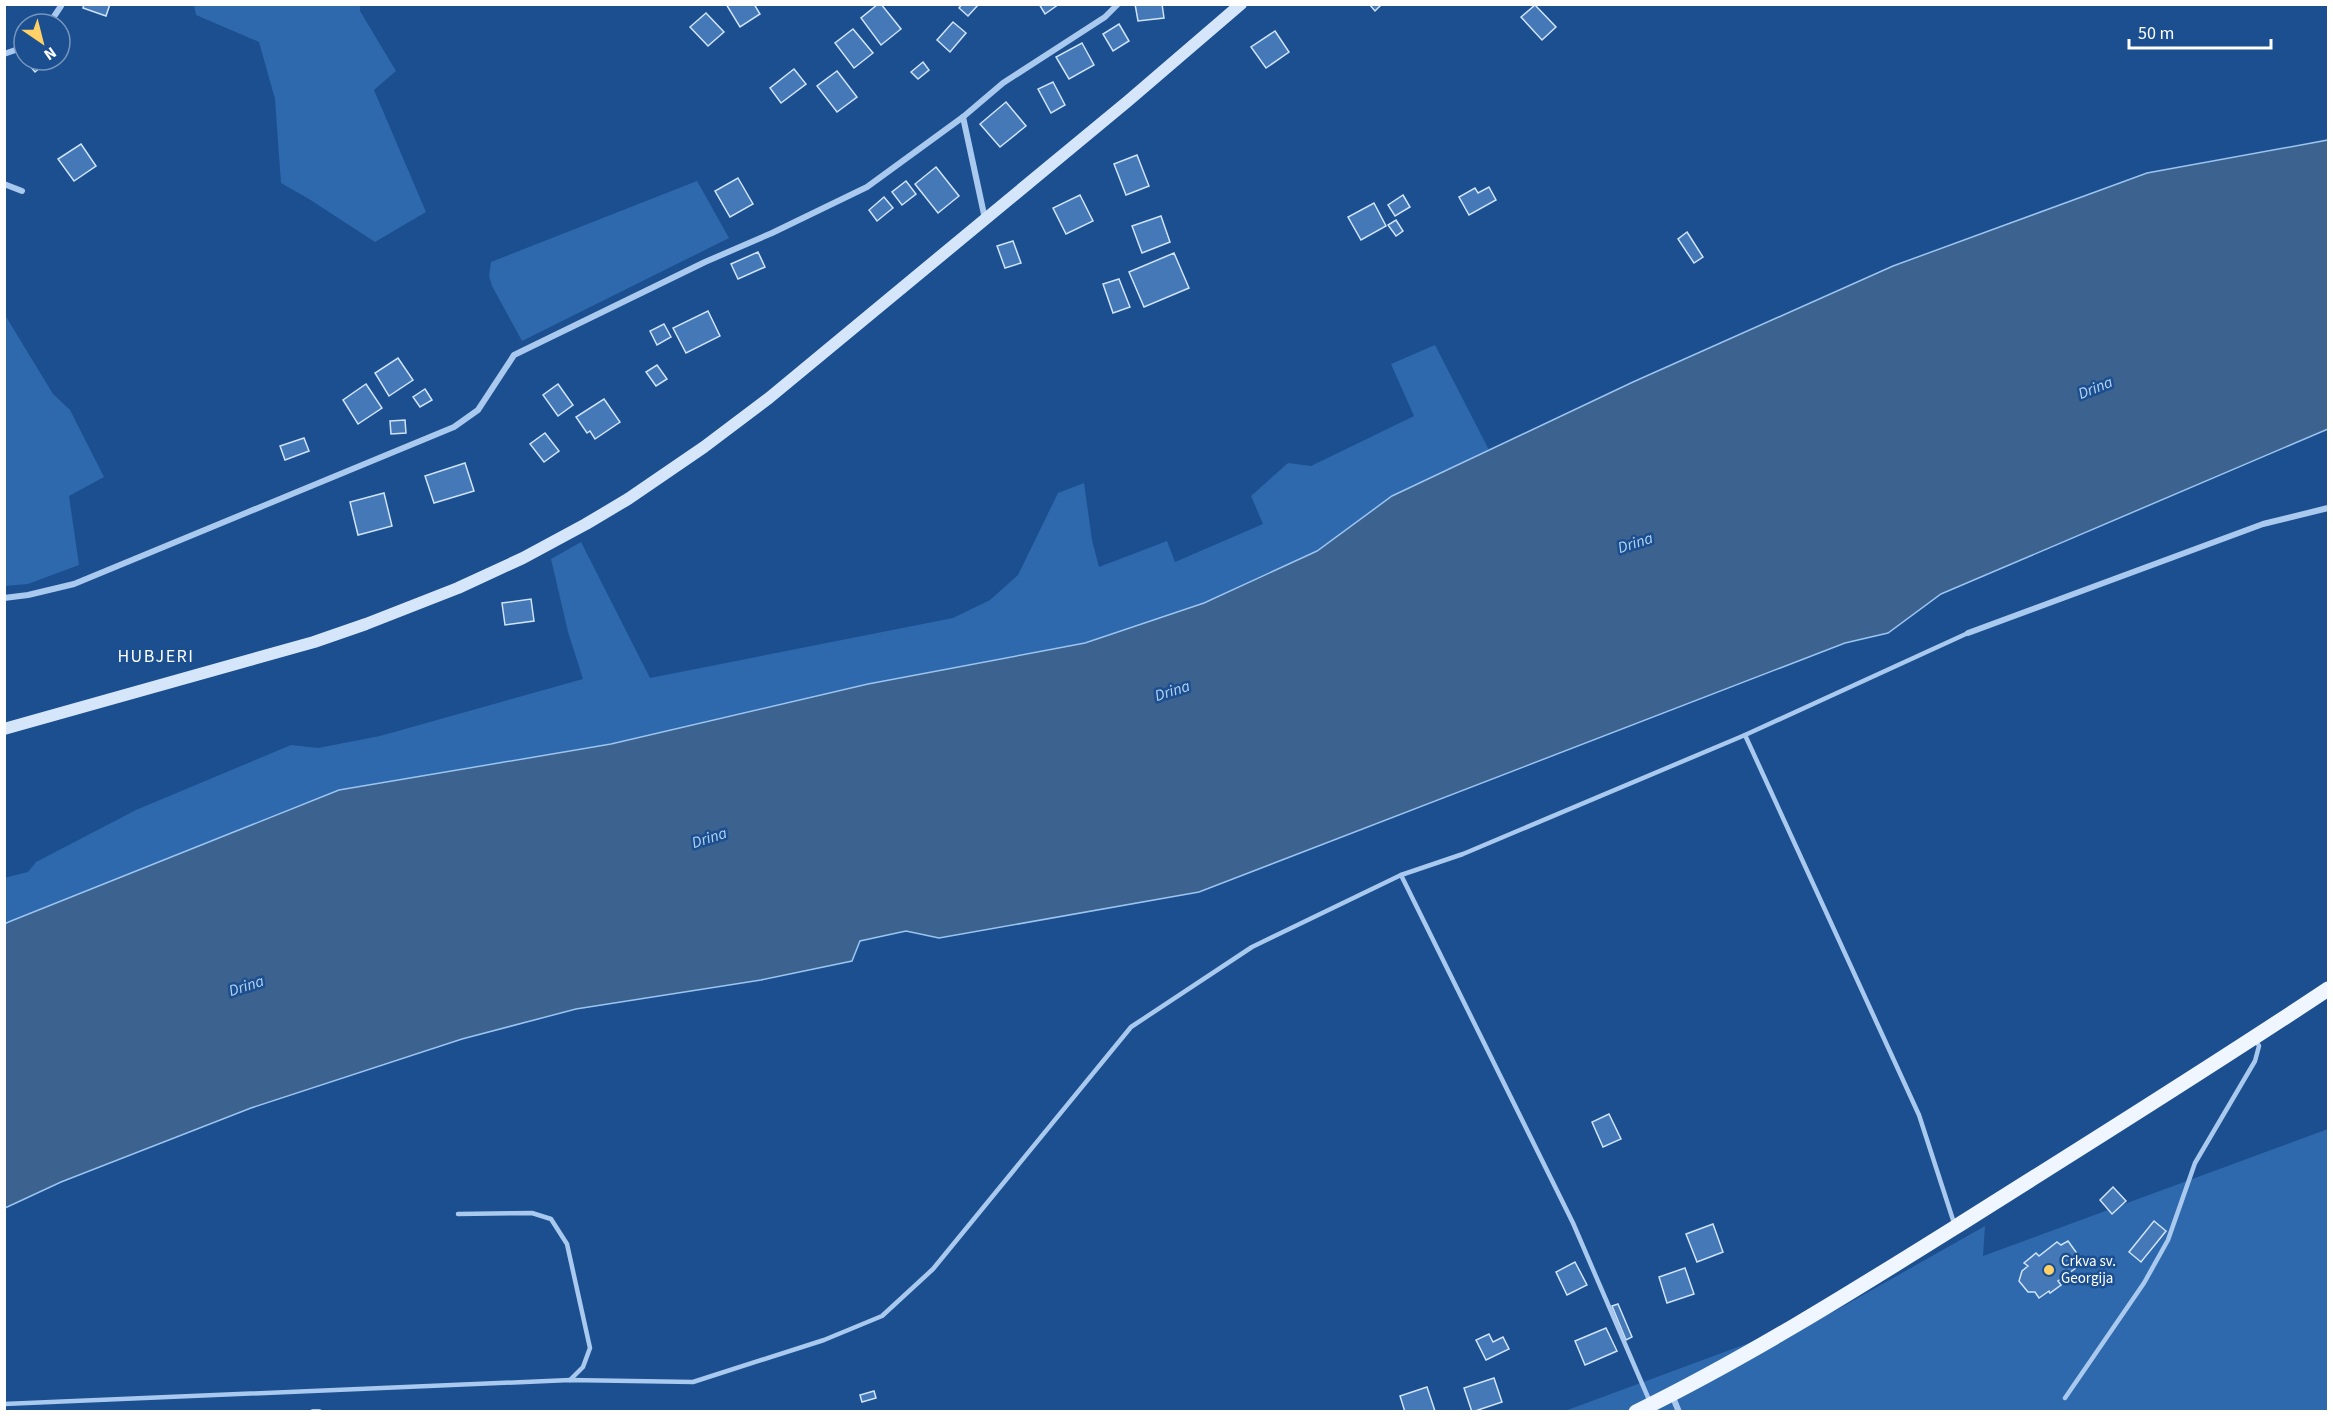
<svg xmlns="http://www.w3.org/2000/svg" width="2333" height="1416" font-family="'Source Sans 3',sans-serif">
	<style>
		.green { fill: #2e69ad }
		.water { fill: #3c6290; stroke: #9cc4f0; stroke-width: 1.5 }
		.building { fill: #4478b7; stroke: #cfe3fa; stroke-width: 1.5 }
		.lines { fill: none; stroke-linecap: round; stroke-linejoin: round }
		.lane { stroke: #a9c9ee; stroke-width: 4.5 }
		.street { stroke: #a9c9ee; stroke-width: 6 }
		.secondary { stroke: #d6e6fa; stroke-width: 12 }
		.primary { stroke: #f0f6ff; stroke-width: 15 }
		.poi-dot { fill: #ffd166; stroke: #1b4f8f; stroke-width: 2 }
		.labels { text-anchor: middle; stroke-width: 5; stroke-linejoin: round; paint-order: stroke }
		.poi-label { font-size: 15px; fill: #fff; stroke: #1b4f8f; text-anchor: start }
		.water-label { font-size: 16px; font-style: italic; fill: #b5d3f5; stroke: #1b4f8f }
		.quarter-label { font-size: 18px; letter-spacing: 1.5px; fill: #fff; stroke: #1b4f8f }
	</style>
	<rect width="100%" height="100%" fill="#1b4f8f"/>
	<g class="green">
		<path d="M194,5H360V11L396,71L374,90L426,212L375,242L309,199L281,183L275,99L259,42L196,15Z"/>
		<path d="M697,181L729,238L522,341L492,286L489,276L491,262Z"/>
		<path d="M5,315L53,394L70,410L104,477L69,496L79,565L28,584L5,586Z"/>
		<path d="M1435,345L1489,450L1392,496L1317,551L1204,603L1085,643L868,684L611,744L339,790L5,924L4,878L28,872L36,862L136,810L291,745L318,748L380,736L583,679L568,632L551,559L581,542L650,678L953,618L990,600L1018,575L1058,493L1084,483L1092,540L1099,567L1167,541L1175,562L1263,524L1251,496L1288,463L1311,466L1414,416L1391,364Z"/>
		<path d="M2328,1129V1411L1562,1412L1833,1312L1985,1226L1983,1256Z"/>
	</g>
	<path class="water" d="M2328,140V429L1941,594L1888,633L1845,643L1199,892L939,938L906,931L860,941L852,961L761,980L576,1009L462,1039L251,1108L61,1182L5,1208L4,924L11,921L339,790L611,744L868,684L1085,643L1204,603L1317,551L1392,496L1633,382L1893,266L2147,173Z"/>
	<g class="building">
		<path d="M84,4H110L106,16L83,8Z"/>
		<path d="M726,4H754L760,14L740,27Z"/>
		<path d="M878,4H881L901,29L881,45L861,18Z"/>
		<path d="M962,4H979L968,16L959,8Z"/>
		<path d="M1039,4H1059L1045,14Z"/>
		<path d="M1135,4H1162L1164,18L1138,21Z"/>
		<path d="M1369,4H1382L1375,11Z"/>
		<path d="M1535,5L1556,27L1542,40L1521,17Z"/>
		<path d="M706,13L724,32L708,46L690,27Z"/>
		<path d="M953,22L966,33L950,52L937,40Z"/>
		<path d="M1119,24L1129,41L1113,51L1103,34Z"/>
		<path d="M853,29L873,53L854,68L835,43Z"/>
		<path d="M1275,31L1289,52L1266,68L1251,47Z"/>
		<path d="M1082,43L1094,65L1069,79L1056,57Z"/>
		<path d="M25,60H49L35,72Z"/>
		<path d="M923,62L929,70L918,79L911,72Z"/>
		<path d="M794,69L806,84L781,103L770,88Z"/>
		<path d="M837,71L857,97L837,112L817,86Z"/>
		<path d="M1053,82L1065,105L1051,113L1038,89Z"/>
		<path d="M1006,102L1026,126L1000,147L980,124Z"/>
		<path d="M81,144L96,166L74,181L58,159Z"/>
		<path d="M1137,155L1149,186L1126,195L1114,164Z"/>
		<path d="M936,167L959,196L938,213L915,184Z"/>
		<path d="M738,178L753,204L730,217L715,191Z"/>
		<path d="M906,181L916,194L902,205L892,192Z"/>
		<path d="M1489,187L1496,200L1469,215L1459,197L1475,188L1478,193Z"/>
		<path d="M1080,195L1093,221L1066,234L1053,208Z"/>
		<path d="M1403,195L1410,207L1395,216L1388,205Z"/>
		<path d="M884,197L893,208L877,221L869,210Z"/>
		<path d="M1374,203L1386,226L1361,240L1348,217Z"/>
		<path d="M1161,216L1170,242L1142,253L1132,226Z"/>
		<path d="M1396,220L1403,231L1396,236L1388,225Z"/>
		<path d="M1687,232L1703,257L1694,263L1678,239Z"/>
		<path d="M1013,241L1021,263L1005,268L997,246Z"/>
		<path d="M758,252L765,267L738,279L731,264Z"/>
		<path d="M1174,253L1189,288L1144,307L1129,272Z"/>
		<path d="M1119,279L1130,307L1113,313L1103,284Z"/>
		<path d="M708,311L720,336L686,353L673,328Z"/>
		<path d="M664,324L671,337L657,345L650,331Z"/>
		<path d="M398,358L413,380L389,396L375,373Z"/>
		<path d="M657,365L667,379L656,386L646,372Z"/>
		<path d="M366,384L382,408L358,424L343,400Z"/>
		<path d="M558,384L573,405L558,416L543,395Z"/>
		<path d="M425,389L432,400L420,407L413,397Z"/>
		<path d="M604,399L620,422L595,439L590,431L587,433L576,417Z"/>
		<path d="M405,420L406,433L391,434L390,421Z"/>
		<path d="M545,433L559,451L544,462L530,444Z"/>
		<path d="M304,438L309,451L285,460L280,446Z"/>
		<path d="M465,463L474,491L434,503L425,476Z"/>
		<path d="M384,493L392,526L358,535L350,502Z"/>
		<path d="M531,599L534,621L505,625L502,603Z"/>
		<path d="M1609,1114L1621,1139L1603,1147L1592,1122Z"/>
		<path d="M2113,1187L2126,1201L2112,1214L2100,1200Z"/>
		<path d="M2154,1221L2166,1231L2141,1262L2129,1252Z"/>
		<path d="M1713,1224L1723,1252L1697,1262L1686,1234Z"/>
		<path d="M2068,1241L2081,1259L2074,1264L2076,1268L2058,1281L2061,1285L2050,1293L2049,1291L2039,1298L2035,1292H2028L2019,1281L2022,1271L2028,1266L2024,1263L2036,1253L2039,1256L2057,1242L2061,1245Z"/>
		<path d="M1575,1262L1587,1285L1567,1295L1556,1272Z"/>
		<path d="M1685,1268L1694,1294L1667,1303L1659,1277Z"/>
		<path d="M1618,1304L1632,1337L1626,1340L1612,1306Z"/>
		<path d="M1606,1328L1617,1351L1585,1365L1575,1341Z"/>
		<path d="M1489,1334L1493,1342L1503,1337L1509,1349L1486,1360L1476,1340Z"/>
		<path d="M1494,1378L1502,1402L1472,1412L1464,1388Z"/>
		<path d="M1427,1387L1435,1411L1405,1412L1400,1396Z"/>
		<path d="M874,1391L876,1398L862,1402L860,1395Z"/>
	</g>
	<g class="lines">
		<g class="lane">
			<path d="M1745,735L1919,1115L1955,1226"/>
			<path d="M1401,875L1573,1223L1650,1402"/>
			<path d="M458,1214L532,1213L551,1219L567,1244L590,1348L583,1367L570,1380"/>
			<path d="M2065,1398L2144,1283L2168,1240L2195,1163L2255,1061L2259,1046L2256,1040"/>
			<path d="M4,1404L570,1380L693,1382L824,1340L882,1316L933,1269L1131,1027L1252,947L1401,875L1463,854L1745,735L1968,633"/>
		</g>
		<g class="street">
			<path d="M49,24L61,6"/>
			<path d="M4,54L24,47"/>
			<path d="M963,117L985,219"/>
			<path d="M4,184L22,191"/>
			<path d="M4,598L28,595L74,584L454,427L478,410L514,355L705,262L772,233L867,187L963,117L1003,83L1105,17L1118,4"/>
			<path d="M1968,633L2263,524L2328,508"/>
			<path d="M1672,1395L1679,1412"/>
			<path d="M313,1412H319"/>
		</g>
		<path class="secondary" d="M4,729L314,642L366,624L458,588L523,558L586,524L628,499L704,447L769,398L1128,101L1241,4"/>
		<path class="primary" d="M1636,1412C1746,1358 1850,1293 1954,1228C2079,1149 2205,1071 2328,989"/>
	</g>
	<circle class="poi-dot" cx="2049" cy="1270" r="6"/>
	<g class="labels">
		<g class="poi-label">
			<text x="2061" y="1266">Crkva sv.<tspan x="2061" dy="17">Georgija</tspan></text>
		</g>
		<g class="water-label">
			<text transform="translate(2095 387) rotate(-22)" y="6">Drina</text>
			<text transform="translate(1635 542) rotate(-18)" y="6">Drina</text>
			<text transform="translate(1172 690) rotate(-18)" y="6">Drina</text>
			<text transform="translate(709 837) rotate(-18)" y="6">Drina</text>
			<text transform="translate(246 985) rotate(-18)" y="6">Drina</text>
		</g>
		<g class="quarter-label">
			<text x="156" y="662">HUBJERI</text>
		</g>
	</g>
	<rect width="2333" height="1416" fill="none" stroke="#ffffff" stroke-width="12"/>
	<g transform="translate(42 42) rotate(145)"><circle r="28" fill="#1b4f8f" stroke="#7695bc" stroke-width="1.5"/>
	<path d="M0-4.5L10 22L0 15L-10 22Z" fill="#ffd166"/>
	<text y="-9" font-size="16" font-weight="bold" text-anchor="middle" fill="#ffffff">N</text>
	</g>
	<path d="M2129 39v9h142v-9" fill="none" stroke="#ffffff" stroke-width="3"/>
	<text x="2138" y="39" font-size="18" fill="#ffffff" stroke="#1b4f8f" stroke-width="4.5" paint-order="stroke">50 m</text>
</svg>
